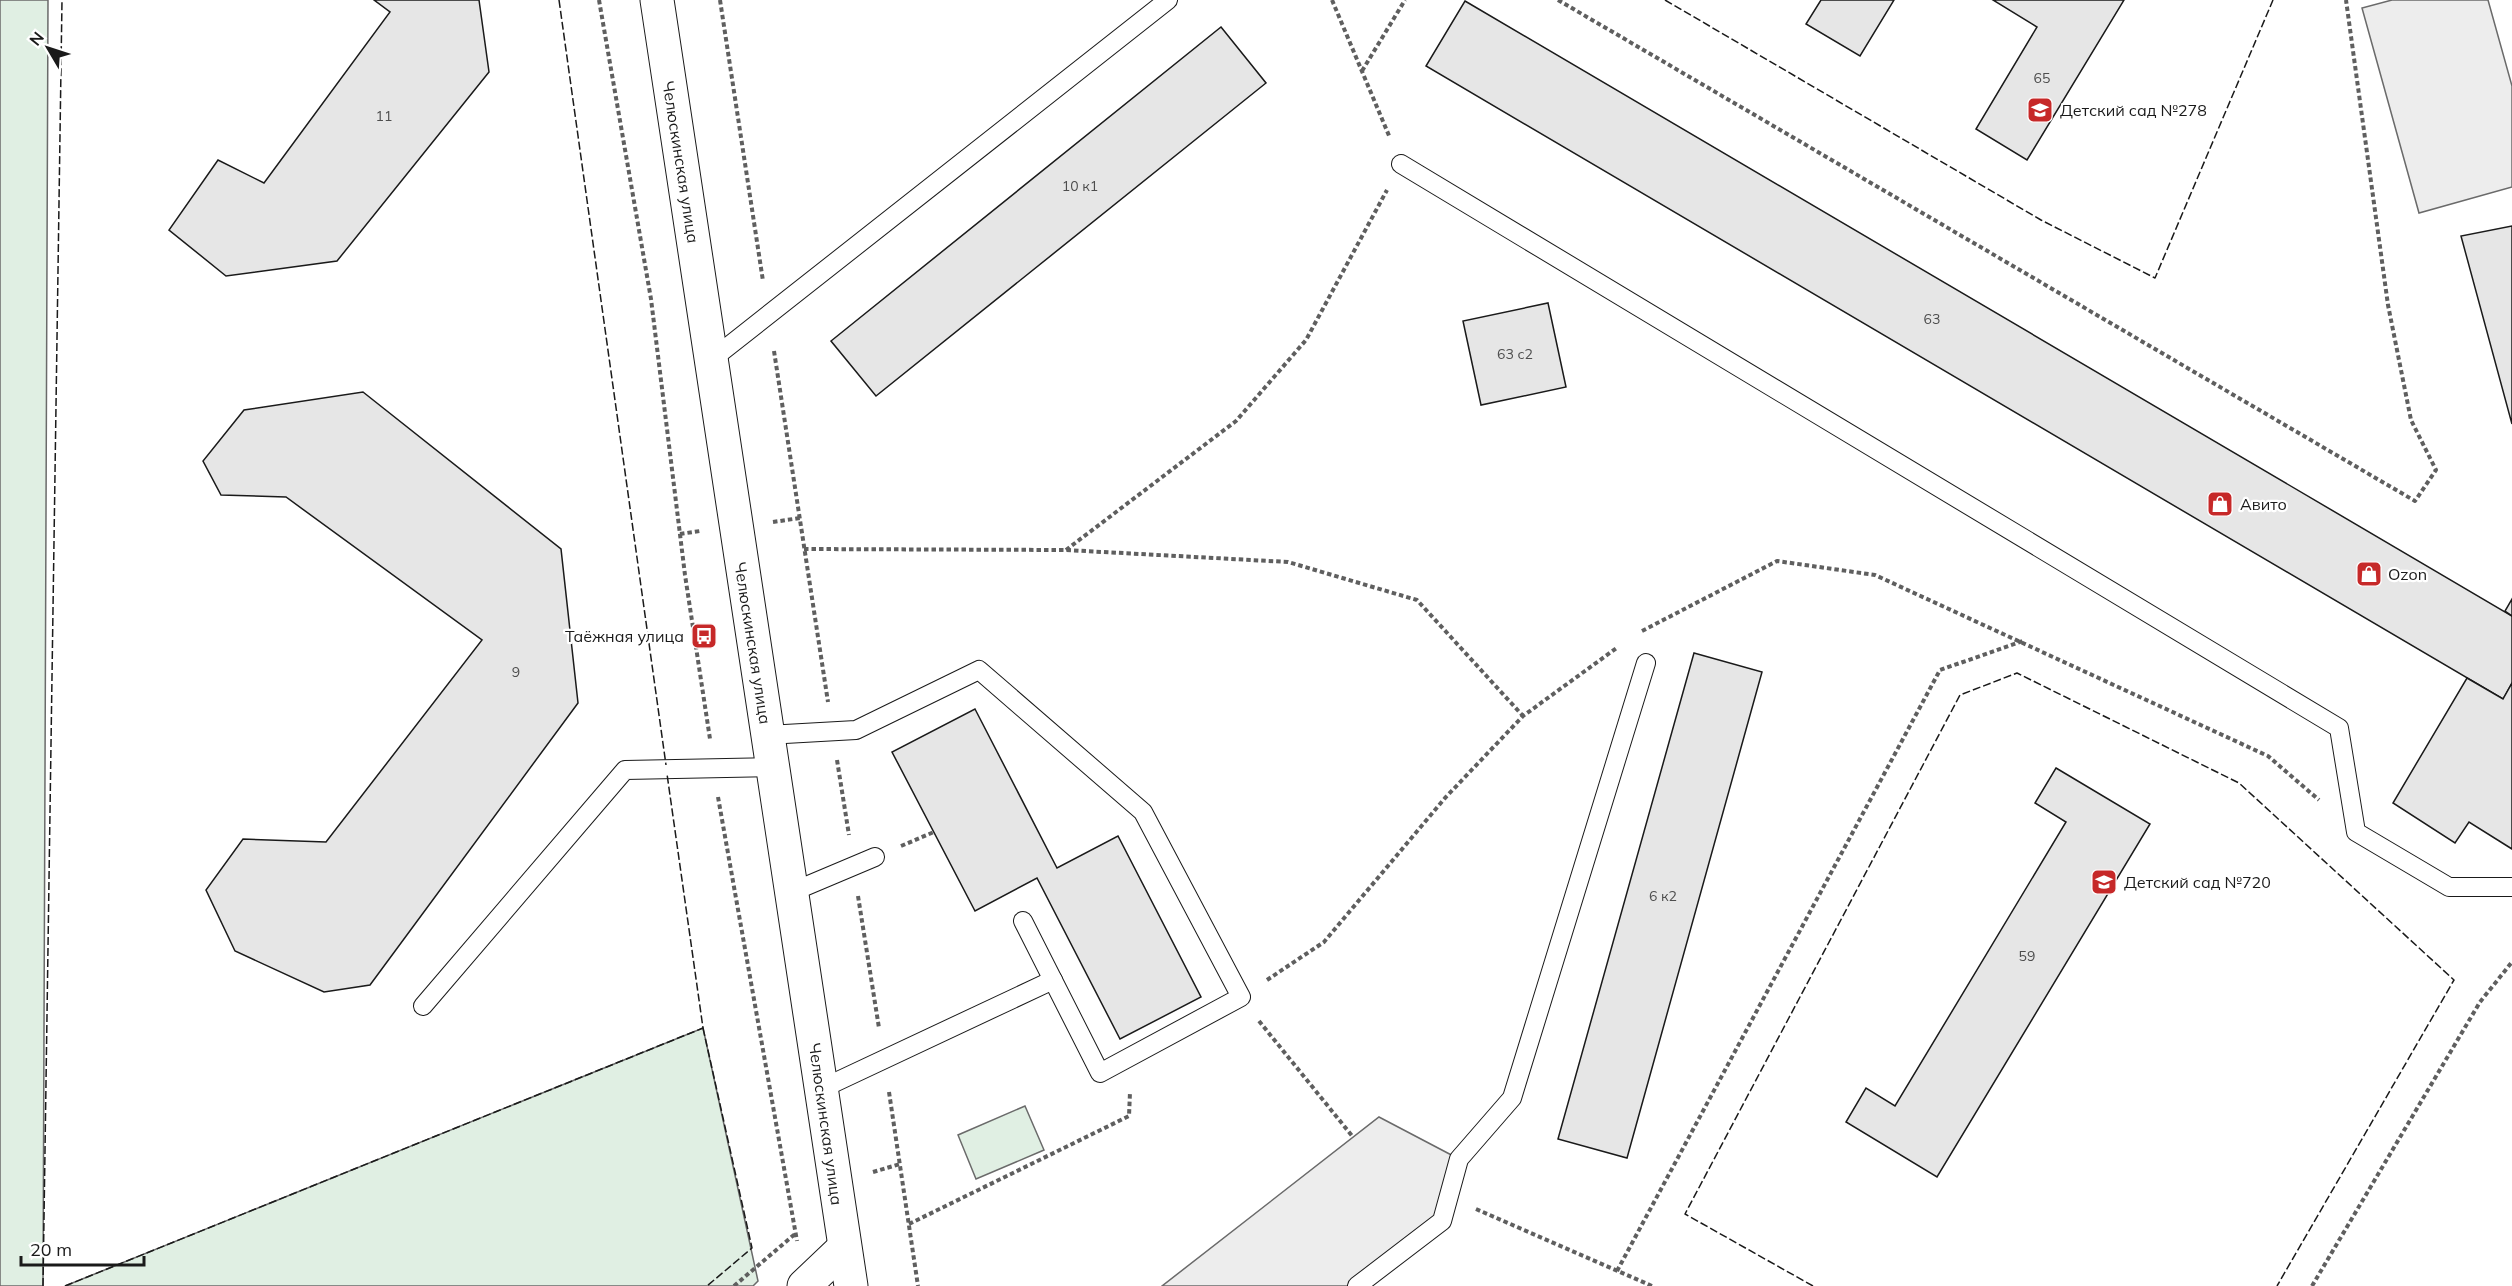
<svg xmlns="http://www.w3.org/2000/svg" width="2512" height="1286" font-family="Mulish,sans-serif">
	<style>
		.green { fill: #e0efe3; stroke: #6a6a6a; stroke-width: 1.5 }
		.parking { fill: #ededed; stroke: #6a6a6a; stroke-width: 1.5 }
		.building { fill: #e6e6e6; stroke: #1a1a1a; stroke-width: 1.5 }
		.lines { fill: none; stroke-linecap: round; stroke-linejoin: round }
		.lane-casing { stroke: #1a1a1a; stroke-width: 20 }
		.street-casing { stroke: #1a1a1a; stroke-width: 35 }
		.secondary-casing { stroke: #1a1a1a; stroke-width: 35 }
		.path { stroke: #5f5f5f; stroke-width: 4; stroke-dasharray: 4.5 3; stroke-linecap: butt }
		.lane { stroke: #fff; stroke-width: 18 }
		.street { stroke: #fff; stroke-width: 33 }
		.secondary { stroke: #fff; stroke-width: 33 }
		.fence { stroke: #1a1a1a; stroke-width: 1.5; stroke-dasharray: 8 3; stroke-linecap: butt }
		.labels { text-anchor: middle; stroke-width: 4.5; stroke-linejoin: round; paint-order: stroke }
		.number-label { font-size: 14px; fill: #4d4d4d }
		.poi-label { font-size: 16px; fill: #1a1a1a; stroke: #fff; text-anchor: start }
		.street-label { font-size: 16px; fill: #1a1a1a; stroke: #fff }
	</style>
	<rect width="100%" height="100%" fill="#fff"/>
	<g class="green">
		<path d="M0,0H48L43,1286H0Z"/>
		<path d="M703,1028L758,1281L753,1286H65Z"/>
		<path d="M1025,1106L1044,1150L976,1179L958,1135Z"/>
	</g>
	<g class="parking">
		<path d="M2392,0H2488L2512,86V187L2419,213L2362,8Z"/>
		<path d="M1379,1117L1459,1159L1442,1221L1357,1286H1162Z"/>
	</g>
	<g class="building">
		<path d="M374,0H479L489,72L337,261L226,276L169,230L218,160L264,183L390,12Z"/>
		<path d="M1821,0H1894L1860,56L1806,24Z"/>
		<path d="M1993,0H2124L2027,160L1976,129L2037,27Z"/>
		<path d="M1465,1L2512,616V683L2503,699L1426,66Z"/>
		<path d="M1221,27L1266,83L876,396L831,341Z"/>
		<path d="M2512,226V424L2461,236Z"/>
		<path d="M1548,303L1566,387L1481,405L1463,321Z"/>
		<path d="M363,392L561,549L578,703L370,985L324,992L235,951L206,890L243,839L326,842L482,640L286,497L221,495L203,461L244,410Z"/>
		<path d="M2512,599V616L2505,611Z"/>
		<path d="M1694,653L1762,672L1627,1158L1558,1139Z"/>
		<path d="M2467,678L2503,699L2512,683V849L2469,822L2455,843L2393,803Z"/>
		<path d="M975,709L1057,868L1118,836L1201,997L1120,1039L1037,878L975,911L892,752Z"/>
		<path d="M2056,768L2150,824L1937,1177L1846,1122L1866,1088L1895,1106L2066,822L2035,803Z"/>
	</g>
	<g class="lines">
		<g class="lane-casing">
			<g id="lane">
				<path d="M1401,164L2339,728L2356,832L2449,887H2512"/>
				<path d="M711,360L1168,0"/>
				<path d="M767,735L856,730L979,670L1143,812L1241,997L1100,1073L1023,921"/>
				<path d="M792,892L875,857"/>
				<path d="M423,1006L625,770L772,767"/>
				<path d="M821,1089L1053,980"/>
				<path d="M1357,1286L1442,1221L1459,1159L1512,1098L1646,663"/>
			</g>
		</g>
		<g class="street-casing">
			<path id="street" d="M804,1286L844,1248"/>
		</g>
		<g class="secondary-casing">
			<path id="secondary" d="M657,0L851,1286"/>
		</g>
		<g class="path">
			<path d="M599,0L651,299L685,575L710,739"/>
			<path d="M720,0L763,281"/>
			<path d="M1332,0L1390,138"/>
			<path d="M1558,0L2415,501L2436,470L2411,420L2388,305L2346,0"/>
			<path d="M1362,71L1405,0"/>
			<path d="M774,351L828,702"/>
			<path d="M773,522L800,518"/>
			<path d="M680,534L700,531"/>
			<path d="M804,549L1066,550L1288,562L1417,600L1523,716"/>
			<path d="M1066,550L1236,421L1306,340L1387,190"/>
			<path d="M1642,631L1777,561L1875,575L2268,756L2319,800"/>
			<path d="M837,760L849,835"/>
			<path d="M718,797L797,1241"/>
			<path d="M901,846L934,832"/>
			<path d="M858,896L879,1028"/>
			<path d="M1267,980L1324,942L1445,798L1523,716L1618,647"/>
			<path d="M1259,1021L1353,1137"/>
			<path d="M889,1092L918,1286"/>
			<path d="M873,1172L900,1164"/>
			<path d="M1476,1209L1652,1286"/>
			<path d="M909,1224L1129,1116L1130,1092"/>
			<path d="M1617,1271L1940,670L2023,641"/>
			<path d="M734,1286L795,1234"/>
			<path d="M2312,1286L2480,1002L2512,962"/>
		</g>
		<use href="#lane" class="lane"/>
		<use href="#street" class="street"/>
		<use href="#secondary" class="secondary"/>
		<g class="fence">
			<path d="M559,0L666,765"/>
			<path d="M1665,0L2041,220L2155,278L2273,0"/>
			<path d="M703,1028L752,1248L707,1286"/>
			<path d="M43,1286L62,0"/>
			<path d="M65,1286L703,1028L667,774"/>
			<path d="M1813,1286L1685,1214L1960,695L2017,673L2239,783L2454,980L2277,1286"/>
		</g>
	</g>
	<defs>
		<g id="school-square" transform="scale(1.35)"><rect x="-9" y="-9" width="18" height="18" rx="4" fill="#c62828" stroke="#fff"/><path d="M0-5L7-2L0 1L-7-2ZM-4 1L0 2.5L4 1V4Q0 6-4 4Z" fill="#fff"/></g>
		<g id="shop-square" transform="scale(1.35)"><rect x="-9" y="-9" width="18" height="18" rx="4" fill="#c62828" stroke="#fff"/><path d="M-5-2.5h2.3a2.7 3.5 0 0 1 5.4 0H5L5.5 6h-11ZM-1.5-2.5h3a1.5 2.3 0 0 0-3 0Z" fill="#fff"/></g>
		<g id="bus-square" transform="scale(1.35)"><rect x="-9" y="-9" width="18" height="18" rx="4" fill="#c62828" stroke="#fff"/><path d="M-5-6H5V4H4V6H2V4H-2V6H-4V4H-5ZM-3.5-4V0h7V-4ZM-3.5 1.2v1.5H-2V1.2ZM2 1.2v1.5H3.5V1.2Z" fill="#fff"/></g>
	</defs>
	<g fill-rule="evenodd">
		<use href="#school-square" x="2040" y="110"/>
		<use href="#shop-square" x="2220" y="504"/>
		<use href="#shop-square" x="2369" y="574"/>
		<use href="#bus-square" x="704" y="636"/>
		<use href="#school-square" x="2104" y="882"/>
	</g>
	<g class="labels">
		<g class="number-label">
			<text x="2042" y="83">65</text>
			<text x="384" y="121">11</text>
			<text x="1080" y="191">10 к1</text>
			<text x="1932" y="324">63</text>
			<text x="1515" y="359">63 с2</text>
			<text x="516" y="677">9</text>
			<text x="1663" y="901">6 к2</text>
			<text x="2027" y="961">59</text>
		</g>
		<g class="poi-label">
			<text x="2060" y="116">Детский сад №278</text>
			<text x="2240" y="510">Авито</text>
			<text x="2388" y="580">Ozon</text>
			<text x="684" y="642" text-anchor="end">Таёжная улица</text>
			<text x="2124" y="888">Детский сад №720</text>
		</g>
		<g class="street-label">
			<text transform="translate(681 162) rotate(81)" y="6">Челюскинская улица</text>
			<text transform="translate(753 643) rotate(81)" y="6">Челюскинская улица</text>
			<text transform="translate(826 1124) rotate(82)" y="6">Челюскинская улица</text>
		</g>
	</g>
	<g transform="translate(48 48) rotate(309)" stroke="#ffffff" stroke-width="4.5" paint-order="stroke">
	<path d="M0-4.5L10 22L0 15L-10 22Z" fill="#1a1a1a"/>
	<text y="-9" font-size="16" font-weight="bold" text-anchor="middle" fill="#1a1a1a">N</text>
	</g>
	<path d="M21 1256v9h123v-9" fill="none" stroke="#1a1a1a" stroke-width="3"/>
	<text x="30" y="1256" font-size="18" fill="#1a1a1a" stroke="#ffffff" stroke-width="4.5" paint-order="stroke">20 m</text>
</svg>
